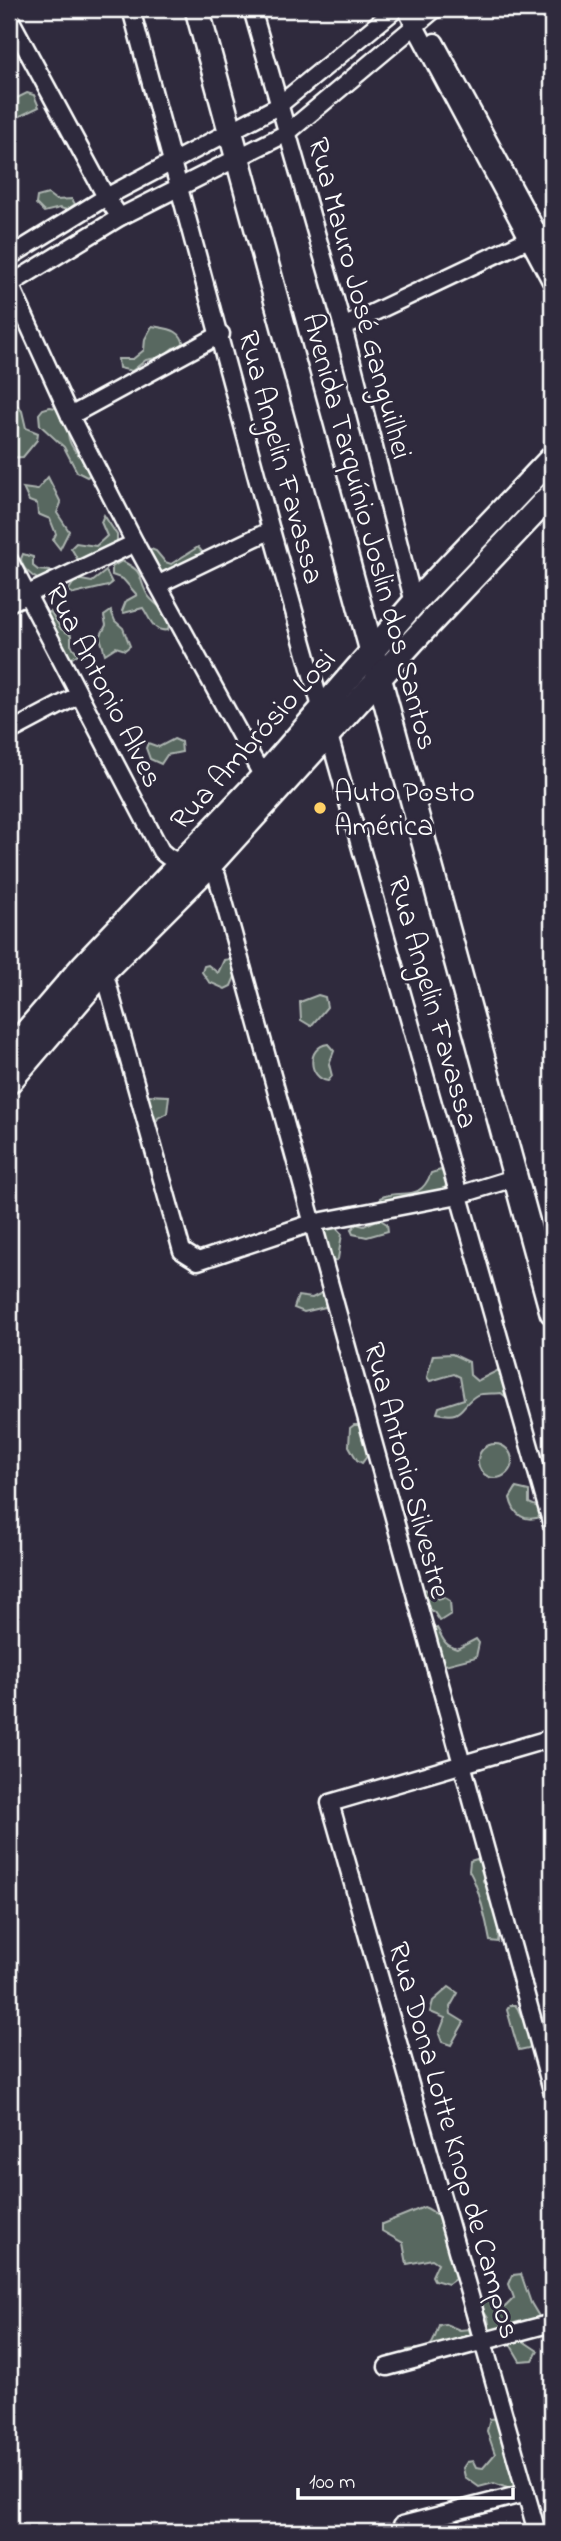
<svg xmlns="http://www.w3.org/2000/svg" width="561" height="2541" font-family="'Indie Flower',sans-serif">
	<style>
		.green { fill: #596860; stroke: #acb4b0; stroke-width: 2 }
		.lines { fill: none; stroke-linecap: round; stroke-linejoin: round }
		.street-casing { stroke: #fff; stroke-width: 21 }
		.secondary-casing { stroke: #fff; stroke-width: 28 }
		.street { stroke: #2f2a3d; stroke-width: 16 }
		.secondary { stroke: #2f2a3d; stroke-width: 23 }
		.poi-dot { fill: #ffd166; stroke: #2f2a3d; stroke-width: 2.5 }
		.labels { text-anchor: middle; stroke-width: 6; stroke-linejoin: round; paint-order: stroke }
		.street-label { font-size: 30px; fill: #fff; stroke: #2f2a3d }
		.poi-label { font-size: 30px; fill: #fff; stroke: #2f2a3d; text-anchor: start }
	</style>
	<rect width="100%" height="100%" fill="#2f2a3d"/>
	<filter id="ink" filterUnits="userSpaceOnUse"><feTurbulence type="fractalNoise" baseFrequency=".0143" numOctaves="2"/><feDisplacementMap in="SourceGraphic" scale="14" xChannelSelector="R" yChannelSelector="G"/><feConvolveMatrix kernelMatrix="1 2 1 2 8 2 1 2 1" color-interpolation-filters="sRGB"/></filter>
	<g filter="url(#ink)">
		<g class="green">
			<path d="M27,93L34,95L39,107L14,119L9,111L17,98Z"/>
			<path d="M48,194L56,200L72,199L75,204L67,210L60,208L44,212L36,204L37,197Z"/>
			<path d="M152,326C166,329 182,328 184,346L173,348L162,357L146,360L132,371L119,368L118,359H133L144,350L145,339Z"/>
			<path d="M15,403L22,411L26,428L38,433L37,440L23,457L9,458V406Z"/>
			<path d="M50,407L56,408L68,421C65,451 81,452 92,473L87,477L77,472L64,447L40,425L39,414L43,409Z"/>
			<path d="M48,477L61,503L57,513L69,531L60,549L53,540L56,534L50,519L38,514L37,504L29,501L23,488L37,490Z"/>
			<path d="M104,515L117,535V544L83,561L78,560L71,548L76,543L96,546L107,536L101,522Z"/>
			<path d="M198,547L203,553L202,558L166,573H160L148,555L151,549L156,551L165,562L171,564Z"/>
			<path d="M23,554L33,557V566L38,570L50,571L52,574L39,580C31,576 22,568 21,559Z"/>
			<path d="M122,561C147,574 136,575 147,594C156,609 173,608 168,630C153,633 150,618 143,608L124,613L122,611L126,601L137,595L123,579L112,575V567Z"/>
			<path d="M106,571L112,583L108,586L74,594L68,591L76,579L92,582Z"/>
			<path d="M50,611L61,629L71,635V645L78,654L69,660L61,652L64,646L47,616Z"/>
			<path d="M111,611L115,621L123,628L130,646L125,650L116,647L105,654L100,637L106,625L104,616Z"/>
			<path d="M174,739L181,742L182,752L167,755L161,764L150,759L146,748L148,743L159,747Z"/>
			<path d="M230,959L237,972L231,986L225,989L209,982L202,972L204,966L208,965L218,973L224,960Z"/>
			<path d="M318,995L325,997L327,1007L311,1026L301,1020L300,1002Z"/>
			<path d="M328,1044L334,1051L329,1064L332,1076L328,1081C308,1078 306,1047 328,1044Z"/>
			<path d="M146,1095L169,1096L167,1113L158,1118L155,1124Z"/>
			<path d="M441,1170C448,1179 448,1184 442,1193L381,1203L380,1198C401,1187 419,1205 431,1173Z"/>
			<path d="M379,1219L387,1224L388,1231L367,1237L353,1234L351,1230L356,1224L364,1226Z"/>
			<path d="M328,1227L336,1228L342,1234L338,1259L333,1262L324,1250L327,1243L322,1234Z"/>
			<path d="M324,1292L328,1302L325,1307L304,1312L294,1308L298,1296L312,1298Z"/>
			<path d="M452,1354L469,1362L470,1375L477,1381L497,1371L508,1358L510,1400L501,1393C495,1394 483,1393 477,1395C459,1405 465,1420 437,1413L439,1407L464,1399L460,1377L454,1374L430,1381L427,1377L433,1355Z"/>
			<path d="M354,1425H359C369,1437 373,1451 362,1463L357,1460L349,1446L350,1428Z"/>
			<circle cx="495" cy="1461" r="17"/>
			<path d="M516,1488L529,1491V1503L545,1510L543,1516C525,1523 514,1516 510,1498Z"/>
			<path d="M425,1589L438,1599L444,1597L450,1601L451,1614L440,1621L434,1612L425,1607L420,1590Z"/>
			<path d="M437,1628C443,1638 443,1645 457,1649L476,1639L479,1643L476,1657L445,1665L440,1660L433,1630Z"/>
			<path d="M477,1859L483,1866V1881L489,1888V1900L496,1907C494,1921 501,1929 498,1942L490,1941C487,1924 478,1884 469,1871L470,1861Z"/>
			<path d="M449,1987L458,1993L450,2007L451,2014L464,2022L451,2045L442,2042L439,2034L445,2018L430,2012L433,2001Z"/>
			<path d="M510,2005H515L518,2009L532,2040L529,2048L519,2050C514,2037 511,2023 507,2010Z"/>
			<path d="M424,2207C447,2215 459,2256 455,2279L448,2284L434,2280L432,2276L438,2263L432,2259L407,2264L403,2243L382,2231V2224Z"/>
			<path d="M521,2274L531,2303L540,2318L521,2326L508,2324L503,2329L490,2333L488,2317L480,2305L488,2299L505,2307L514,2298L509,2284L513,2275Z"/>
			<path d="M445,2324L460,2330L469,2329L472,2340L410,2357L407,2350C431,2347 431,2352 439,2325Z"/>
			<path d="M520,2339L538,2351L533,2360L520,2361L510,2344Z"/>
			<path d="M499,2418L516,2484L510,2489L494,2483L479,2487L465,2477L463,2468L467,2462L473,2461L476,2467L483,2468L495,2454L487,2431L490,2419Z"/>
		</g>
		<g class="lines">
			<g class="street-casing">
				<g id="street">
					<path d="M131,9L271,530L552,1525"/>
					<path d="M252,9L343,327L414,603"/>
					<path d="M406,9L552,283"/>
					<path d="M9,17L106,197L120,217"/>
					<path d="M435,42L552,259"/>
					<path d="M9,257L106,197L278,106L396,9"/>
					<path d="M10,284L70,416L135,543L268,786"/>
					<path d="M9,285L120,217L287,133L435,9"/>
					<path d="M343,327L537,235"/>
					<path d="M70,416L221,334"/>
					<path d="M9,560L161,851C178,869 201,860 217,876L552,2090"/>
					<path d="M159,584L271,530"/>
					<path d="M9,603L135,543"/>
					<path d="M9,732L77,696"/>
					<path d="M104,971L182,1251L198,1261L312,1223L459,1195L514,1178"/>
					<path d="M387,2367L552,2323"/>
					<path d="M402,2525L526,2493"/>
					<path d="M537,2532L330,1803L552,1738"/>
				</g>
			</g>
			<g class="secondary-casing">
				<g id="secondary">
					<path d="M197,9L552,1312"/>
					<path d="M9,1052L83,966L262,778L414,603L552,458"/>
					<path d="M9,1082L104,971L208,867L413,641L552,494"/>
				</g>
			</g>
			<use href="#street" class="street"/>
			<use href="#secondary" class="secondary"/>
		</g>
	</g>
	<circle class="poi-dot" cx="320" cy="808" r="7"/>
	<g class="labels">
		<g class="street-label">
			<text transform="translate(361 298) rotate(75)" y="10">Rua Mauro José Ganguilhei</text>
			<text transform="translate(282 457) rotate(75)" y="10">Rua Angelin Favassa</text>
			<text transform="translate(371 531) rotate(75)" y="10">Avenida Tarquínio Joslin dos Santos</text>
			<text transform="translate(105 685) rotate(63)" y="10">Rua Antonio Alves</text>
			<text transform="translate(252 739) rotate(-48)" y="10">Rua Ambrósio Losi</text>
			<text transform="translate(434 1002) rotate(74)" y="10">Rua Angelin Favassa</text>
			<text transform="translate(408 1470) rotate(75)" y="10">Rua Antonio Silvestre</text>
			<text transform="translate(455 2140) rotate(74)" y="10">Rua Dona Lotte Knop de Campos</text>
		</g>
		<g class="poi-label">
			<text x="334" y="801">Auto Posto<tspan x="334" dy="34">América</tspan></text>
		</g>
	</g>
	<rect width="561" height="2541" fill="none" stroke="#2f2a3d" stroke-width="35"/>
	<rect x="18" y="18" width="526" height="2506" fill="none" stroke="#fff" stroke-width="2.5" filter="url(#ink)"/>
	<path d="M298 2488v10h215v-10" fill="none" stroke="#ffffff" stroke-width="3.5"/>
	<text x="309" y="2488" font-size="21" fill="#ffffff" stroke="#2f2a3d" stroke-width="5" paint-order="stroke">100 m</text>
</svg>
